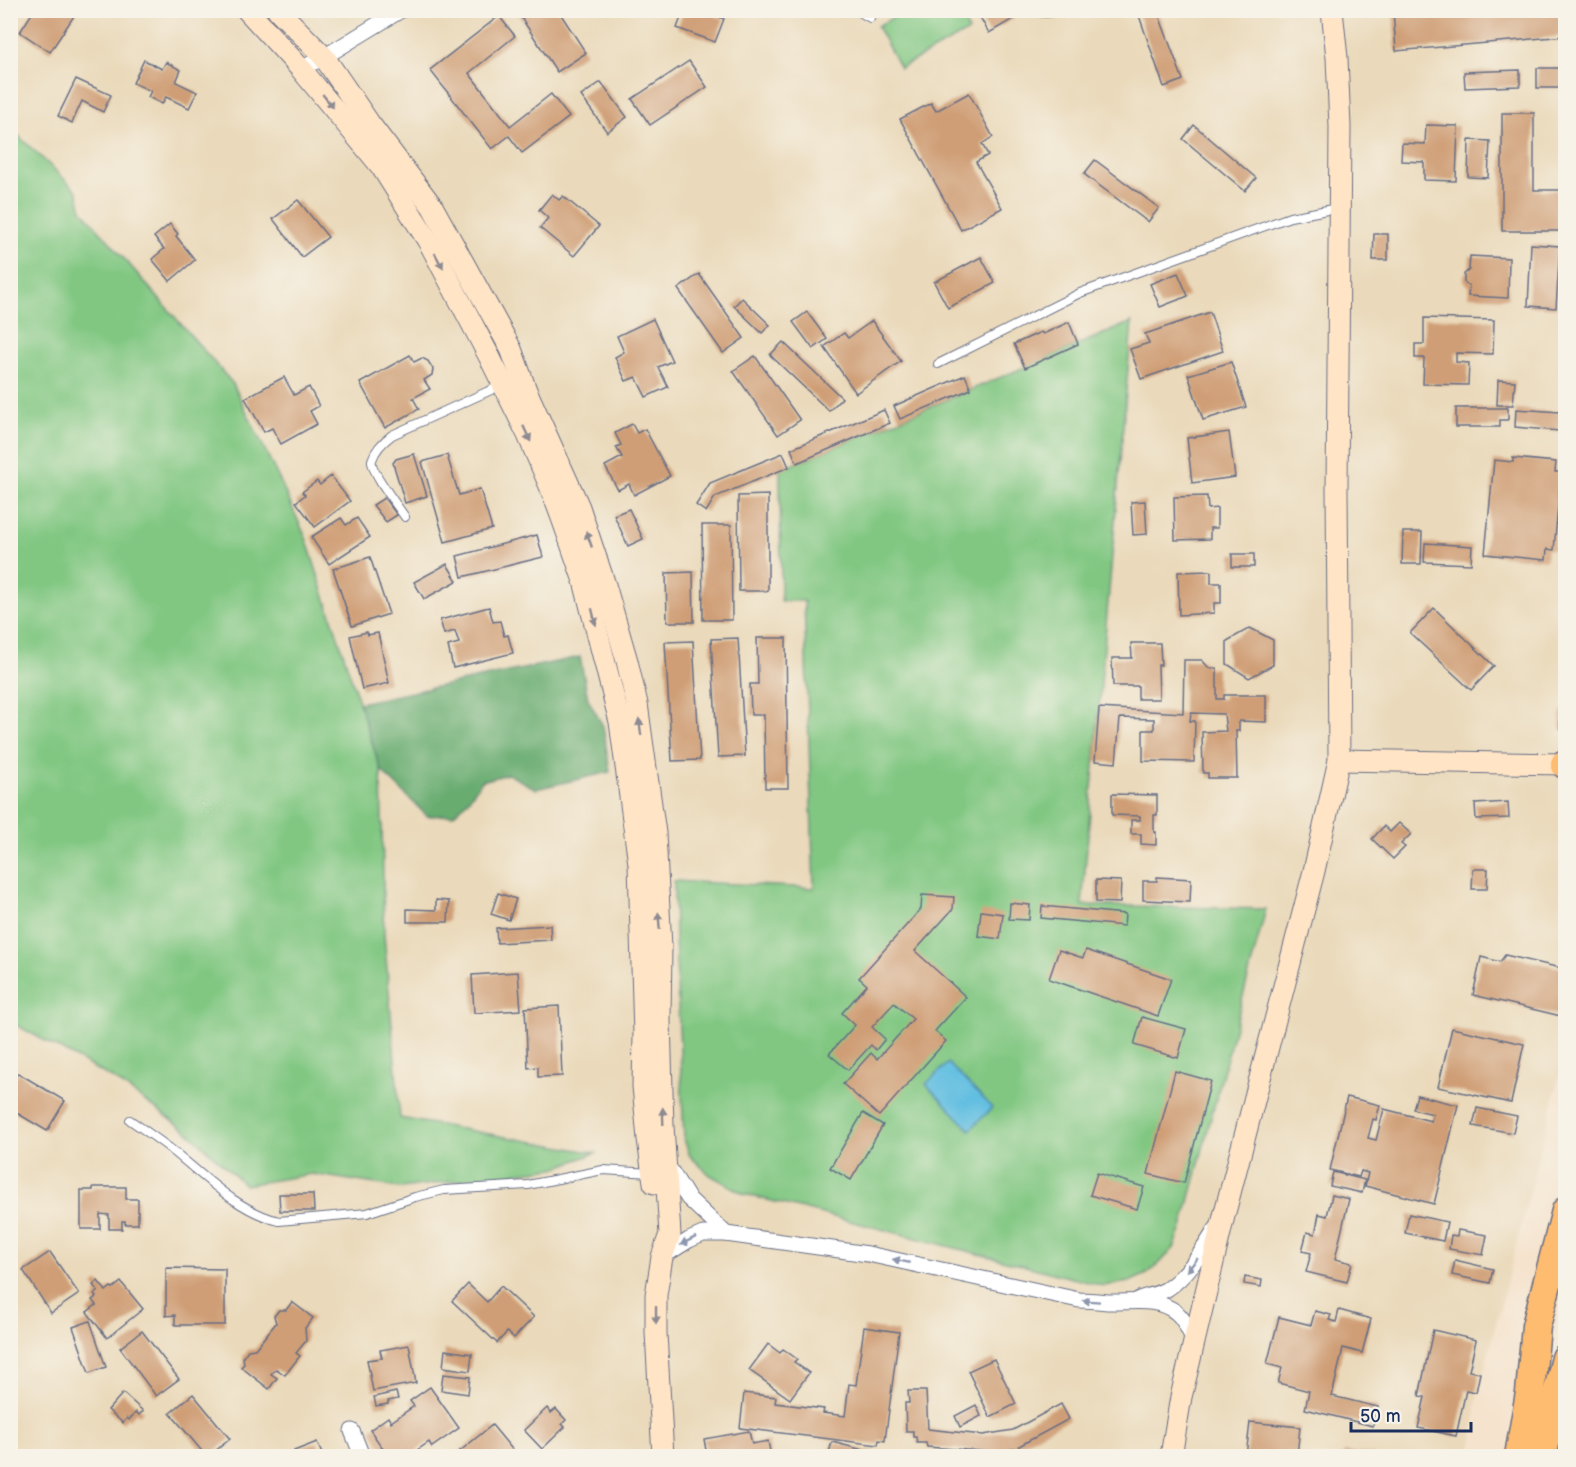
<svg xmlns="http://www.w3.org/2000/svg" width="1576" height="1467" font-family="'Balsamiq Sans',sans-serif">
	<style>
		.built { fill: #ead9ba }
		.green { fill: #81c782; stroke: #4e7b70; stroke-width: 1.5 }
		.forest { fill: #68ac70; stroke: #426e67; stroke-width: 1.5 }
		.water { fill: #63bfe1; stroke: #3f77a0; stroke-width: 1.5 }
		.building { fill: #cf9e76 }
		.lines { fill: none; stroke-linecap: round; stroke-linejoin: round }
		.lane-casing { stroke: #676e85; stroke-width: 10 }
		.street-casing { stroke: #676e85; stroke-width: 17 }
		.secondary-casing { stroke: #676e85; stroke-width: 23 }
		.highway-casing { stroke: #676e85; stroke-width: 31 }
		.lane { stroke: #fff; stroke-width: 8 }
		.street { stroke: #fff; stroke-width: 15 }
		.secondary { stroke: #ffe4c6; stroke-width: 21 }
		.highway { stroke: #febc70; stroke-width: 28 }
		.oneway { fill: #8d8a92 }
		.oneway2 { fill: #8d97ae }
	</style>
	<rect width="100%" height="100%" fill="#f7f3e8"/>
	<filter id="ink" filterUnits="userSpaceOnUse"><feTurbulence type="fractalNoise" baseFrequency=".0167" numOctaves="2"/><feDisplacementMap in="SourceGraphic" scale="12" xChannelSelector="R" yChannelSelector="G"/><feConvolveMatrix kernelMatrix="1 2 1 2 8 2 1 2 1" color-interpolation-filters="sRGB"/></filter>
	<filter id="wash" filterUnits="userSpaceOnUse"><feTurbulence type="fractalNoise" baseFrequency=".008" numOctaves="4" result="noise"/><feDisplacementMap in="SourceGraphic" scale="24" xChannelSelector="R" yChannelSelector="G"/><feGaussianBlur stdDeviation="1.35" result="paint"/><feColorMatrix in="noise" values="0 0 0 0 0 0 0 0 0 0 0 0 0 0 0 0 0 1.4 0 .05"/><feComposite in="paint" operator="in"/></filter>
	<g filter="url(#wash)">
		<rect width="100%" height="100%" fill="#f5e3cd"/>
		<path class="built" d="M11,11H1565V1054L1477,1398L1471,1456H11L10,1022L112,1078L187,1131L245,1185L312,1174L401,1188L594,1153L400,1118L384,935L381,770L233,384L82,210L77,191L11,128Z"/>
		<g class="green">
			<path d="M907,10L958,11L969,31L900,68L877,26Z"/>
			<path d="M10,128L77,191L82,210L233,384L281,483L306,538L381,770L384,935L400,1118L596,1153L555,1168L401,1188L312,1174L245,1185L187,1131L112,1078L11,1022Z"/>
			<path d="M1132,322L1082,905L1266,909L1182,1228L1174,1248L1160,1263L1147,1274L1129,1282L1103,1286L744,1194L710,1175L690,1156L684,1139L675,936L674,881L814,888L804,601H781L780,470Z"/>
		</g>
		<path class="forest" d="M580,657L588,699L603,726L610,772L536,789L508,774L482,781L464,805L453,815L427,816L381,770L359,703Z"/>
		<path class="water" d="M948,1063L992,1108L970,1130L926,1084Z"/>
		<g id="blocks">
			<g class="building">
				<path d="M34,10H78L50,52L20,32Z"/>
				<path d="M516,10H558L586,53L557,72Z"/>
				<path d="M684,10H702L724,19L715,42L677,28Z"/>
				<path d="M976,10H1011L1015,18L989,33Z"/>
				<path d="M1137,10H1157L1183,80L1164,87Z"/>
				<path d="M1393,10H1566V36L1396,51Z"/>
				<path d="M499,16L515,36L469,73L510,126L551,94L569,117L522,153L509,136L492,149L430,70Z"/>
				<path d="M144,60L162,69L166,62L181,70L176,82L197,92L189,108L166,97L162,104L148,97L151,91L133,83Z"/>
				<path d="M689,61L707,87L650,125L632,99Z"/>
				<rect x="1537" y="68" width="29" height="20"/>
				<path d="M1520,70V86L1465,88L1464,72Z"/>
				<path d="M76,79L111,95L103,112L82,101L72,123L58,116Z"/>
				<path d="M601,82L627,117L607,132L581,96Z"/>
				<path d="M969,93L993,137L982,144L988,155L976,162L1002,208L961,230L900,119L931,103L936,111Z"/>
				<path d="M1502,113H1534V190H1566V231H1502Z"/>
				<path d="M1194,125L1256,178L1245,191L1183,139Z"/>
				<path d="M1426,125L1458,126L1456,181L1424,180V162L1401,161L1402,143L1425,144Z"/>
				<path d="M1469,140L1490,141L1488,178L1468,177Z"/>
				<path d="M1095,160L1159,208L1148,222L1084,174Z"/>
				<path d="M552,194L559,200L563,196L599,226L574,256L540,228L548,218L539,210Z"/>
				<path d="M298,200L328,237L302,257L273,219Z"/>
				<path d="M170,224L178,234L176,236L195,260L170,281L152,259L164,249L154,237Z"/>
				<path d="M1374,234H1388V260H1373Z"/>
				<path d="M1531,244L1560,246L1556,308L1528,306Z"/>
				<path d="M1470,256L1509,258L1508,298L1468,296L1469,286L1464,282V274L1469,270Z"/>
				<path d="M981,257L995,283L948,308L934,282Z"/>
				<path d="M1178,273L1188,296L1160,307L1150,284Z"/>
				<path d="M699,274L744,338L723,353L678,289Z"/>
				<path d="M742,298L770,325L762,333L734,306Z"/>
				<path d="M807,312L827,339L813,349L793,322Z"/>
				<path d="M1210,312L1223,351L1141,379L1130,349L1149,343L1145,334Z"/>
				<path d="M1424,318L1494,320L1493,354L1456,353V362L1469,363L1468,385L1423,384L1424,358H1415V344H1424Z"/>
				<path d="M653,319L672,361L658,367L668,387L646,397L636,377L626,381L615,357L624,352L617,336Z"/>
				<path d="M872,321L901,361L856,393L824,347L844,333L848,338Z"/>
				<path d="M1069,322L1078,344L1025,368L1014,344L1041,332L1043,334Z"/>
				<path d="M1563,322H1566V391H1561Z"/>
				<path d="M783,342L842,398L829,411L770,355Z"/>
				<path d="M410,355L414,362L422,358L428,361L433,369L432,375L424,380L430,389L413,398L419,409L385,428L360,383Z"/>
				<path d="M755,356L800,420L778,435L733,371Z"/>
				<path d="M1231,362L1246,407L1203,420L1188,375Z"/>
				<path d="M965,375L971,389L900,419L894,406Z"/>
				<path d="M284,377L294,395L309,387L319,406L310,411L317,424L281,444L272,428L264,432L245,398Z"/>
				<path d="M1498,380L1515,381L1513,405H1497Z"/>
				<path d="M1456,408H1508V420H1500V427H1456Z"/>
				<path d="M1516,409L1560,412L1559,431L1515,427Z"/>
				<path d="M884,410L890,423L797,463L791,449Z"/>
				<path d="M632,424L637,433L645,429L670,476L634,495L629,484L618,490L605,466L622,457L616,447L621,445L615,433Z"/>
				<path d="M1229,432L1235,477L1192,483L1187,438Z"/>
				<path d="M783,453L789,467L715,497L706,512L696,505L710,483Z"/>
				<path d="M414,454L427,496L405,503L393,463L396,459Z"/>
				<path d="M447,455L459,495L480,489L492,529L445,542L422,462Z"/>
				<path d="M1513,458L1556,462L1555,472H1561L1554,550L1547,549L1546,560L1485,554L1494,460L1513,462Z"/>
				<path d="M331,476L350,501L315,527L296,502L305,495L302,492L317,481L320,485Z"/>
				<path d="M768,495V591H739L738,496Z"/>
				<path d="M1207,496L1208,509L1217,508V528H1210V539L1175,540L1174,497Z"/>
				<path d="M384,498L397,515L386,522L373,505Z"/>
				<path d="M1145,501L1147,534L1133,535L1131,502Z"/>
				<path d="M629,509L643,539L628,546L614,515Z"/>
				<path d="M341,518L346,525L357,518L370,537L329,564L311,537Z"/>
				<path d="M702,525H731L732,620H703Z"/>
				<path d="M1403,532H1422L1421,564H1402Z"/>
				<path d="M537,535L543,557L462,577L457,556Z"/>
				<path d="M1425,543L1472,546L1471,564L1424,562Z"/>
				<rect x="1232" y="554" width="22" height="13"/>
				<path d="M370,557L389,614L352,626L333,569Z"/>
				<path d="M447,564L457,581L424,599L414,582Z"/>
				<path d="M1211,571V583H1221V603H1214V613L1179,615L1178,572Z"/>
				<path d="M693,572L694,622H667L666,573Z"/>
				<path d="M1564,581H1566V617H1562Z"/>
				<path d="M489,607L493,622L500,621L504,636L508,635L513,653L453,668L448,646L459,643L455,631L444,634L440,620Z"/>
				<path d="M1434,608L1494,666L1471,690L1410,633Z"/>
				<path d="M1250,628L1273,640V665L1249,678L1227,664V641Z"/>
				<path d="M367,632L368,635L378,633L389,683L362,689L350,636Z"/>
				<path d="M738,638L745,756L718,757L711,639Z"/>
				<path d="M757,638H786L788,788H765L764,715H751L750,684H758Z"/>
				<path d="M693,641L700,760L672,761L665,642Z"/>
				<path d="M1131,643H1160L1161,665H1158L1159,699H1138V686H1113L1112,658H1132Z"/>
				<path d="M1184,660H1202L1209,668H1217V699H1224V695H1266V722L1239,721V731H1236L1237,778H1208V773H1203L1202,732L1226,731L1224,714L1191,713L1190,721H1195L1194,762L1143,761V730H1154V719L1120,718L1116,763L1095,761L1099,708L1183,713Z"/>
				<path d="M1561,711H1566V729H1560Z"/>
				<path d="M1112,794L1157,795V815H1154V832H1156V845L1141,844V834H1131V820H1140V816L1112,815Z"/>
				<path d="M1508,802L1509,818L1476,819L1475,804Z"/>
				<path d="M1399,823L1411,834L1401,844L1405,847L1393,859L1372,839L1384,826L1390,832Z"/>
				<path d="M1473,869H1488L1487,889H1472Z"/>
				<path d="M1157,877L1191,879L1190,902L1143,900V881H1157Z"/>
				<path d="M1096,880L1121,881L1120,903L1096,902Z"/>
				<path d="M498,893L516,899L509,920L491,914Z"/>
				<path d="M922,895L954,897L953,909L915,951L966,997L935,1031L946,1041L879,1116L843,1084L871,1053L877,1059L913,1019L894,1003L872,1027L885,1039L876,1050L871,1045L848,1070L829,1054L855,1025L842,1013L867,985L859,978L921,909Z"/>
				<path d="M436,900L449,901L448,922H407V909L436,910Z"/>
				<path d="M1010,903L1030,905L1029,920L1009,919Z"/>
				<path d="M1042,906L1125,914L1124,926L1041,918Z"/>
				<path d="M981,911L1003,914L1000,939L978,936Z"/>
				<path d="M550,925L551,940L497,943L496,928Z"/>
				<path d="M1059,950L1083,958L1086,950L1171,979L1158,1016L1049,979Z"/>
				<path d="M1505,955L1565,969L1563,978L1566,979L1565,1017L1473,995L1481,957L1500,962Z"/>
				<path d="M518,972L521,1010L474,1013L472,975Z"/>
				<path d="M559,1006L562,1076L538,1077V1067L528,1068L525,1008Z"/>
				<path d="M1142,1017L1186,1029L1178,1058L1134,1045Z"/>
				<path d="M1452,1028L1524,1044L1511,1103L1438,1087Z"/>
				<path d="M1175,1071L1211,1081L1184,1183L1148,1174Z"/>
				<path d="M18,1073L65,1101L47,1131L10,1109V1085Z"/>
				<path d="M1417,1095L1458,1105L1434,1204L1365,1186L1368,1173L1361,1171L1359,1177L1330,1170L1347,1097L1380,1105L1376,1120L1373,1119L1368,1138L1376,1140L1384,1109L1431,1121L1433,1114L1413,1109Z"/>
				<path d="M1477,1108L1517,1116L1513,1133L1473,1126Z"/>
				<path d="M863,1113L883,1125L851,1180L830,1168Z"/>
				<path d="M1333,1172L1365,1180L1362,1193L1330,1186Z"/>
				<path d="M1097,1173L1144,1187L1137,1209L1090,1195Z"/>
				<path d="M93,1187H126V1199H138V1224H125V1221H122V1229H109V1215L100,1214V1229H81V1190H93Z"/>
				<path d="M279,1194H313L314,1211H280Z"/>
				<path d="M1332,1195L1349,1199L1335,1259L1352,1263L1347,1282L1306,1272L1311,1253L1302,1251L1307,1232L1315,1234L1319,1214L1327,1216Z"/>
				<path d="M1409,1214L1447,1222L1443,1241L1405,1233Z"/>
				<path d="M1458,1230L1487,1235L1483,1255L1449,1249L1451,1235L1457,1236Z"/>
				<path d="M50,1252L79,1294L51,1313L23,1270Z"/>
				<path d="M1455,1260L1493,1269L1490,1283L1452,1275Z"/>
				<path d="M166,1268L225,1269V1325H175V1315L166,1316Z"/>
				<path d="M1245,1277L1262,1280L1261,1287L1244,1284Z"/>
				<path d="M98,1281L106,1291L111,1287L113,1288L121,1282L143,1309L107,1338L87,1312L96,1305L92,1300L96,1297L94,1294L98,1291L93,1285Z"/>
				<path d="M468,1284L487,1302L501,1286L534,1317L514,1338L507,1332L497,1343L452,1301Z"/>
				<path d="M292,1302L313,1318L305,1328L306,1341L296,1353L300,1356L285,1375L276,1369L271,1374L277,1378L269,1389L241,1367L244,1364L243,1357L248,1350L255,1349L276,1323L274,1316L279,1310H286Z"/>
				<path d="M1339,1310L1371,1319L1362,1353L1343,1348L1332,1396L1378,1407L1373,1426L1305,1409L1309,1391L1278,1383L1282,1368L1267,1364L1279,1317L1311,1325L1315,1311L1331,1315L1329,1320L1336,1322Z"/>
				<path d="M90,1321L106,1367L89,1373L73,1327Z"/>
				<path d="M864,1327L899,1332L885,1441L879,1440L878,1445L740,1428L744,1393L776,1397L775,1403L824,1409L823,1413L845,1416L849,1384L856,1385Z"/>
				<path d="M1433,1330L1476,1340L1469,1371L1480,1373L1476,1392L1466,1390L1456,1436L1418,1428L1425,1397L1419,1396Z"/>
				<path d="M142,1331L179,1379L156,1396L120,1348Z"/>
				<path d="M768,1344L780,1353L783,1349L797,1359L794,1362L809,1373L790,1399L749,1370Z"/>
				<path d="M409,1345L416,1383L373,1391L367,1360L382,1358L380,1350Z"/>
				<path d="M445,1350L472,1354L470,1371L443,1367Z"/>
				<path d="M994,1359L1016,1404L990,1417L968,1371Z"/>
				<path d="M443,1374L470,1377L468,1394L441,1390Z"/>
				<path d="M430,1387L459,1428L432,1447L429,1442L416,1451L419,1455L417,1456H382L386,1453L370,1430L388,1417L391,1422L414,1406L410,1401Z"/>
				<path d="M908,1391H926L928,1429L983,1435L1013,1430L1061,1404L1069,1419L1019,1446V1448L982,1454L981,1451L927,1447L926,1443H917L916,1437H913V1431H906L905,1403H909Z"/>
				<path d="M396,1392L398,1399L388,1401V1404L376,1406L374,1397Z"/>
				<path d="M123,1393L143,1411L139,1415L136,1412L129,1420L127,1418L123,1423L108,1410Z"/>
				<path d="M193,1394L230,1439L209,1456H206L170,1413Z"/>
				<path d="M976,1405L981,1416L960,1427L955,1416Z"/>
				<path d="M547,1408L551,1413L556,1409L566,1420L562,1424L565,1427L542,1449L524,1430Z"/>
				<path d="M1250,1422L1300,1427L1297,1456H1246Z"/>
				<path d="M492,1425L516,1454V1456H454Z"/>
				<path d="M749,1431L752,1444L768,1441L771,1456H707L704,1439Z"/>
				<path d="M317,1442L322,1454L325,1453L326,1456H296L294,1451Z"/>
				<path d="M832,1442L875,1453L874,1456H828Z"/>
				<path d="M1344,1452L1375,1455V1456H1343Z"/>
			</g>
		</g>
	</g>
	<g filter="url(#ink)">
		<use href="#blocks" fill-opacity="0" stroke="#676e85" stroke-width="1.5"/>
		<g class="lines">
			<g class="lane-casing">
				<g id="lane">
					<path d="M856,10L870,18"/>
					<path d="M1034,10C1041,14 1051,14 1057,10"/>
					<path d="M938,364L1080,293L1290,217L1338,208"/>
					<path d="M405,517C399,508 369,469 372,460C375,450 384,441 392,435L502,385"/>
					<path d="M130,1120C143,1129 156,1138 168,1147C203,1174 235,1210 279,1221L367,1213L415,1197L444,1190L528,1185L603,1170L651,1173"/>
				</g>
			</g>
			<g class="street-casing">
				<g id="street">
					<path d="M301,69L324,57L401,10"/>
					<path d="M666,1163L688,1198L726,1234"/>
					<path d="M662,1257L689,1240L703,1234H726L868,1254L1079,1300C1089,1300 1098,1301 1108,1302C1131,1303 1157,1296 1177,1313C1185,1320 1189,1331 1194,1341"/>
					<path d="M1139,1299C1148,1296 1159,1294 1167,1289C1189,1274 1202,1251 1216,1229"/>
					<path d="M352,1431L362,1456"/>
				</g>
			</g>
			<g class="secondary-casing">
				<g id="secondary">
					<path d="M247,10L301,69L381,166L430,244L489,356L528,435L550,486L562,518L584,581L620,722L639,864L644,1035L643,1086L648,1139L654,1183"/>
					<path d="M278,10L324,57L369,123L432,206L511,349L526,390L579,507L605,585L627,661L637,704L655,833L661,947L660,1019L663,1126L670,1234L662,1257L656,1295V1333L663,1456"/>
					<path d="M1339,760L1566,764"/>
					<path d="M1171,1456L1181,1397L1224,1216L1314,871L1339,760L1337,489L1340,127L1337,58L1332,10"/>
				</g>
			</g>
			<g class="highway-casing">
				<g id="highway">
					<path d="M1565,764H1566"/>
					<path d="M1519,1456L1530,1393L1536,1326L1566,1211"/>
					<path d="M1542,1456L1566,1358"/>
				</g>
			</g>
			<use href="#lane" class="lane"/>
			<use href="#street" class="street"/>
			<use href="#secondary" class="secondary"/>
			<use href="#highway" class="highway"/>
		</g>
		<defs><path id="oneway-solid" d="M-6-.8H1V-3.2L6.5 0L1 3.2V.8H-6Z" transform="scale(1.5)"/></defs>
		<g class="oneway">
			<use href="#oneway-solid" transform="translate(328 101) rotate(51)"/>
			<use href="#oneway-solid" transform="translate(439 261) rotate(62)"/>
			<use href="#oneway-solid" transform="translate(527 434) rotate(65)"/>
			<use href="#oneway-solid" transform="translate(589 539) rotate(-109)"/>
			<use href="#oneway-solid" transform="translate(594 617) rotate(76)"/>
			<use href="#oneway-solid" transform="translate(640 727) rotate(-98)"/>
			<use href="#oneway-solid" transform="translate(659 921) rotate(-95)"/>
			<use href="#oneway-solid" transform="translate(663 1116) rotate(-92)"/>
			<use href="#oneway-solid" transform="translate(656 1315) rotate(90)"/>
		</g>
		<g class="oneway2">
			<use href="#oneway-solid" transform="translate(688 1241) rotate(153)"/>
			<use href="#oneway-solid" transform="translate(901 1261) rotate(-168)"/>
			<use href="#oneway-solid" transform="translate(1192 1265) rotate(130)"/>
			<use href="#oneway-solid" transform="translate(1091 1301) rotate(-176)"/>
		</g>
	</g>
	<rect width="1576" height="1467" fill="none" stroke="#f7f3e8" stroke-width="36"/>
	<path d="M1351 1422v9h120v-9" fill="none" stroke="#1b2f5e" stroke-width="3"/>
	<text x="1360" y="1422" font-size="18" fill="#1b2f5e" stroke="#f7f3e8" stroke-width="4.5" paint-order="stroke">50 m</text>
</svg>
